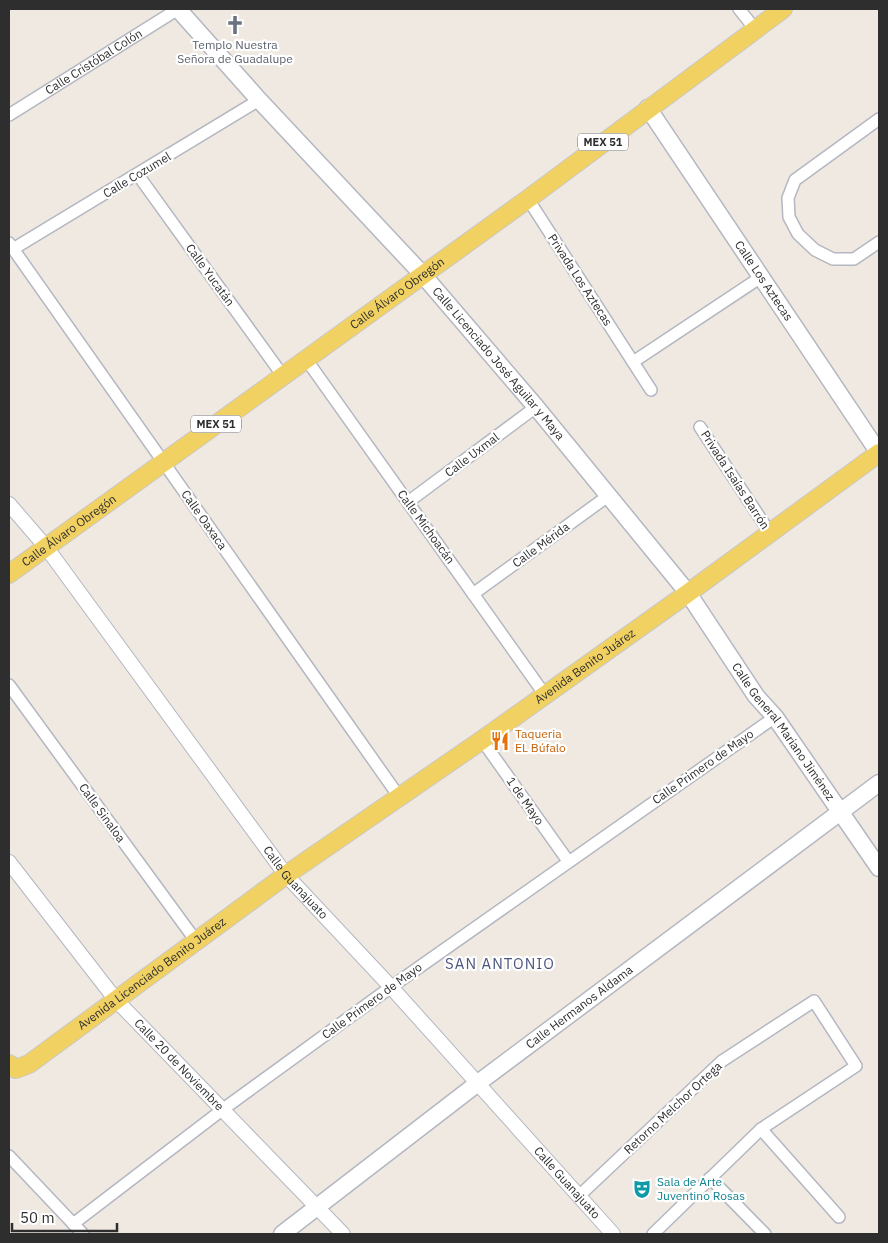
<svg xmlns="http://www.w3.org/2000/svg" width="888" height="1243" font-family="'IBM Plex Sans',sans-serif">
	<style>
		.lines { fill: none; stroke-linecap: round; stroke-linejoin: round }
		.minor-casing { stroke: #b4b7c1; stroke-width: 14 }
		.tertiary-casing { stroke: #b4b7c1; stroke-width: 16 }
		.secondary-casing { stroke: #b4b7c1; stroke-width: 19 }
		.primary-casing { stroke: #c9c9c9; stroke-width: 20 }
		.minor { stroke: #fff; stroke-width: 11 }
		.tertiary { stroke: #fff; stroke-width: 14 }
		.secondary { stroke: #fff; stroke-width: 16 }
		.primary { stroke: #f2d163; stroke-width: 18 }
		.labels { text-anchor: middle; stroke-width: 4.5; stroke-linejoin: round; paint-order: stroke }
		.shield { fill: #fff; stroke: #6d6d6d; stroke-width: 1 }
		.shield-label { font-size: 11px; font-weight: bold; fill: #2e2e2e }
		.worship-label { font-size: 12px; fill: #5b616d; stroke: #fff }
		.street-label { font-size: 12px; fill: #2e2e2e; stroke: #fff }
		.food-label { font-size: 12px; fill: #c56008; stroke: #fff; text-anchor: start }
		.culture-label { font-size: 12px; fill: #0d838f; stroke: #fff; text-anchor: start }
		.quarter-label { font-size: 15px; letter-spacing: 1px; fill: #4d5680; stroke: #fff }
	</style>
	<rect width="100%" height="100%" fill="#efe9e1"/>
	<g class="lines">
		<g class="minor-casing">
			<g id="minor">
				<path d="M739,9L755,29"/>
				<path id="s1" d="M9,115L178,9"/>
				<path d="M879,119L795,180L788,198L789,217L798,234L815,250L833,259H854L879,242"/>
				<path d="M138,175L283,376"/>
				<path d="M528,199L651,390"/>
				<path d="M9,243L400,798"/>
				<path d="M13,249L259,100"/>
				<path d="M306,359L545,695"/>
				<path d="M633,362L761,277"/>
				<path d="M700,427L770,533"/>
				<path d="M408,502L536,407"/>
				<path d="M473,594L608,496"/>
				<path d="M9,685L196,941"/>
				<path d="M482,740L568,861"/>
				<path d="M761,1129L839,1217"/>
				<path d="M9,1156L83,1234"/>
				<path d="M710,1178L765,1234"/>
				<path d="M579,1196L722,1061L814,1001L856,1066L761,1129L653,1234"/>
				<path d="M73,1224L222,1110L391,987L775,717"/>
			</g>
		</g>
		<g class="tertiary-casing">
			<g id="tertiary">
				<path id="s2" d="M9,504L46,547L286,875L391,987L613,1234"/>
				<path id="s3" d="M9,862L116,1000L343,1234"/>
			</g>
		</g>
		<g class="secondary-casing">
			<g id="secondary">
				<path id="s4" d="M178,9L259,100L423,275L536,407L688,593L756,696L775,717L879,868"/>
				<path id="s5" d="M648,108L879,453"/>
				<path id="s6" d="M282,1234L478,1083L879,783"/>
			</g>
		</g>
		<g class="primary-casing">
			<g id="primary">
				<path id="s7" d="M9,574L528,199L783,9"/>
				<path id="s8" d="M9,1064L16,1069L29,1064L286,875L482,740L688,593L879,453"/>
			</g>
		</g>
		<use href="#minor" class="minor"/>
		<use href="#tertiary" class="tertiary"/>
		<use href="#secondary" class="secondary"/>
		<use href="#primary" class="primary"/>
	</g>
	<defs>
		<g id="church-bare" transform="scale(1.5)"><path d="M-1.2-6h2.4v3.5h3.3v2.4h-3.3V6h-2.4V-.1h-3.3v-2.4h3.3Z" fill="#6b7280" stroke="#fff" stroke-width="2.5" paint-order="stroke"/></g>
		<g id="restaurant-bare" transform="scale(1.5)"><path d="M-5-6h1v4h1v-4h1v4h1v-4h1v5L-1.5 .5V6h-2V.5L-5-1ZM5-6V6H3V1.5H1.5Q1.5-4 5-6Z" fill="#e8710a" stroke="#fff" stroke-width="2.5" paint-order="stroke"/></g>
		<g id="theatre-bare" transform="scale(1.5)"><path d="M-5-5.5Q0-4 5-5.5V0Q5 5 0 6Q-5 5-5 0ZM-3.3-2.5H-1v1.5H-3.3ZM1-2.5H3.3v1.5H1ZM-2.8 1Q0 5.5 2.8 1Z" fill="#0f9aa8" stroke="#fff" stroke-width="2.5" paint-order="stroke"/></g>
	</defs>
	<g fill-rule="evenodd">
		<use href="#church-bare" x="235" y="25"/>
		<use href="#restaurant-bare" x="500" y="741"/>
		<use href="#theatre-bare" x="642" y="1189"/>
	</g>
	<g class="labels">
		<g class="shield">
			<rect x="578" y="133.5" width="50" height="17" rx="4"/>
			<rect x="191" y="415.5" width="50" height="17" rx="4"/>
		</g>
		<g class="shield-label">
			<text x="603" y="146">MEX 51</text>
			<text x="216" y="428">MEX 51</text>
		</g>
		<g class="worship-label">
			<text x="235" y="49">Templo Nuestra<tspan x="235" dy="14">Señora de Guadalupe</tspan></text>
		</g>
		<g class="street-label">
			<text dy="4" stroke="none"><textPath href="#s1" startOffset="100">Calle Cristóbal Colón</textPath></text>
			<text transform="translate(137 175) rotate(-31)" y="4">Calle Cozumel</text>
			<text transform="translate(210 275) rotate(54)" y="4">Calle Yucatán</text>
			<text transform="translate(580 280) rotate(57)" y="4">Privada Los Aztecas</text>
			<text dy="4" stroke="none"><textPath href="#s5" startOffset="208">Calle Los Aztecas</textPath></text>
			<text dy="4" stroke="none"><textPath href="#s7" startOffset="479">Calle Álvaro Obregón</textPath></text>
			<text dy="4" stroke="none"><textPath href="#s4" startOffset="478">Calle Licenciado José Aguilar y Maya</textPath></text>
			<text transform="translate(472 455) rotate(-37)" y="4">Calle Uxmal</text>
			<text transform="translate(735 480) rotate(57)" y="4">Privada Isaías Barrón</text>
			<text transform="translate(204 520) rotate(55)" y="4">Calle Oaxaca</text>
			<text transform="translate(426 527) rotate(54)" y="4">Calle Michoacán</text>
			<text dy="4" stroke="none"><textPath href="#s7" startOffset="74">Calle Álvaro Obregón</textPath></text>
			<text transform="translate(541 545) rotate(-36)" y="4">Calle Mérida</text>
			<text dy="4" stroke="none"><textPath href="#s8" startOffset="706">Avenida Benito Juárez</textPath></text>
			<text dy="4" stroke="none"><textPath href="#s4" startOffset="944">Calle General Mariano Jiménez</textPath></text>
			<text transform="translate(703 767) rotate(-35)" y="4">Calle Primero de Mayo</text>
			<text transform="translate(525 801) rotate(55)" y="4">1 de Mayo</text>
			<text transform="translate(102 813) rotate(54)" y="4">Calle Sinaloa</text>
			<text dy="4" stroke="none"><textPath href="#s2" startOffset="475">Calle Guanajuato</textPath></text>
			<text dy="4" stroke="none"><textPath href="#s8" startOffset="175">Avenida Licenciado Benito Juárez</textPath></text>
			<text transform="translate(372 1001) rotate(-36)" y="4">Calle Primero de Mayo</text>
			<text dy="4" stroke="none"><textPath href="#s6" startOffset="374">Calle Hermanos Aldama</textPath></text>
			<text dy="4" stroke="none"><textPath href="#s3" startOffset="265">Calle 20 de Noviembre</textPath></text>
			<text transform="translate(673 1108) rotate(-43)" y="4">Retorno Melchor Ortega</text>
			<text dy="4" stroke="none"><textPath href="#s2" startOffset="880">Calle Guanajuato</textPath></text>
		</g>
		<g class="food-label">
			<text x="515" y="738">Taqueria<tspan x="515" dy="14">EL Búfalo</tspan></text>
		</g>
		<g class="culture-label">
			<text x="657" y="1186">Sala de Arte<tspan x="657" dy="14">Juventino Rosas</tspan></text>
		</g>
		<g class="quarter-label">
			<text x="500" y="969">SAN ANTONIO</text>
		</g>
	</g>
	<rect width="888" height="1243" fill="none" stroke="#2e2e2e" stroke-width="20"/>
	<path d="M12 1223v8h105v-8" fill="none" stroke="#2e2e2e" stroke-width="2.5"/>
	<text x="20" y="1223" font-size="15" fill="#2e2e2e" stroke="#ffffff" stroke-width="4" paint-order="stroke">50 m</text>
</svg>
